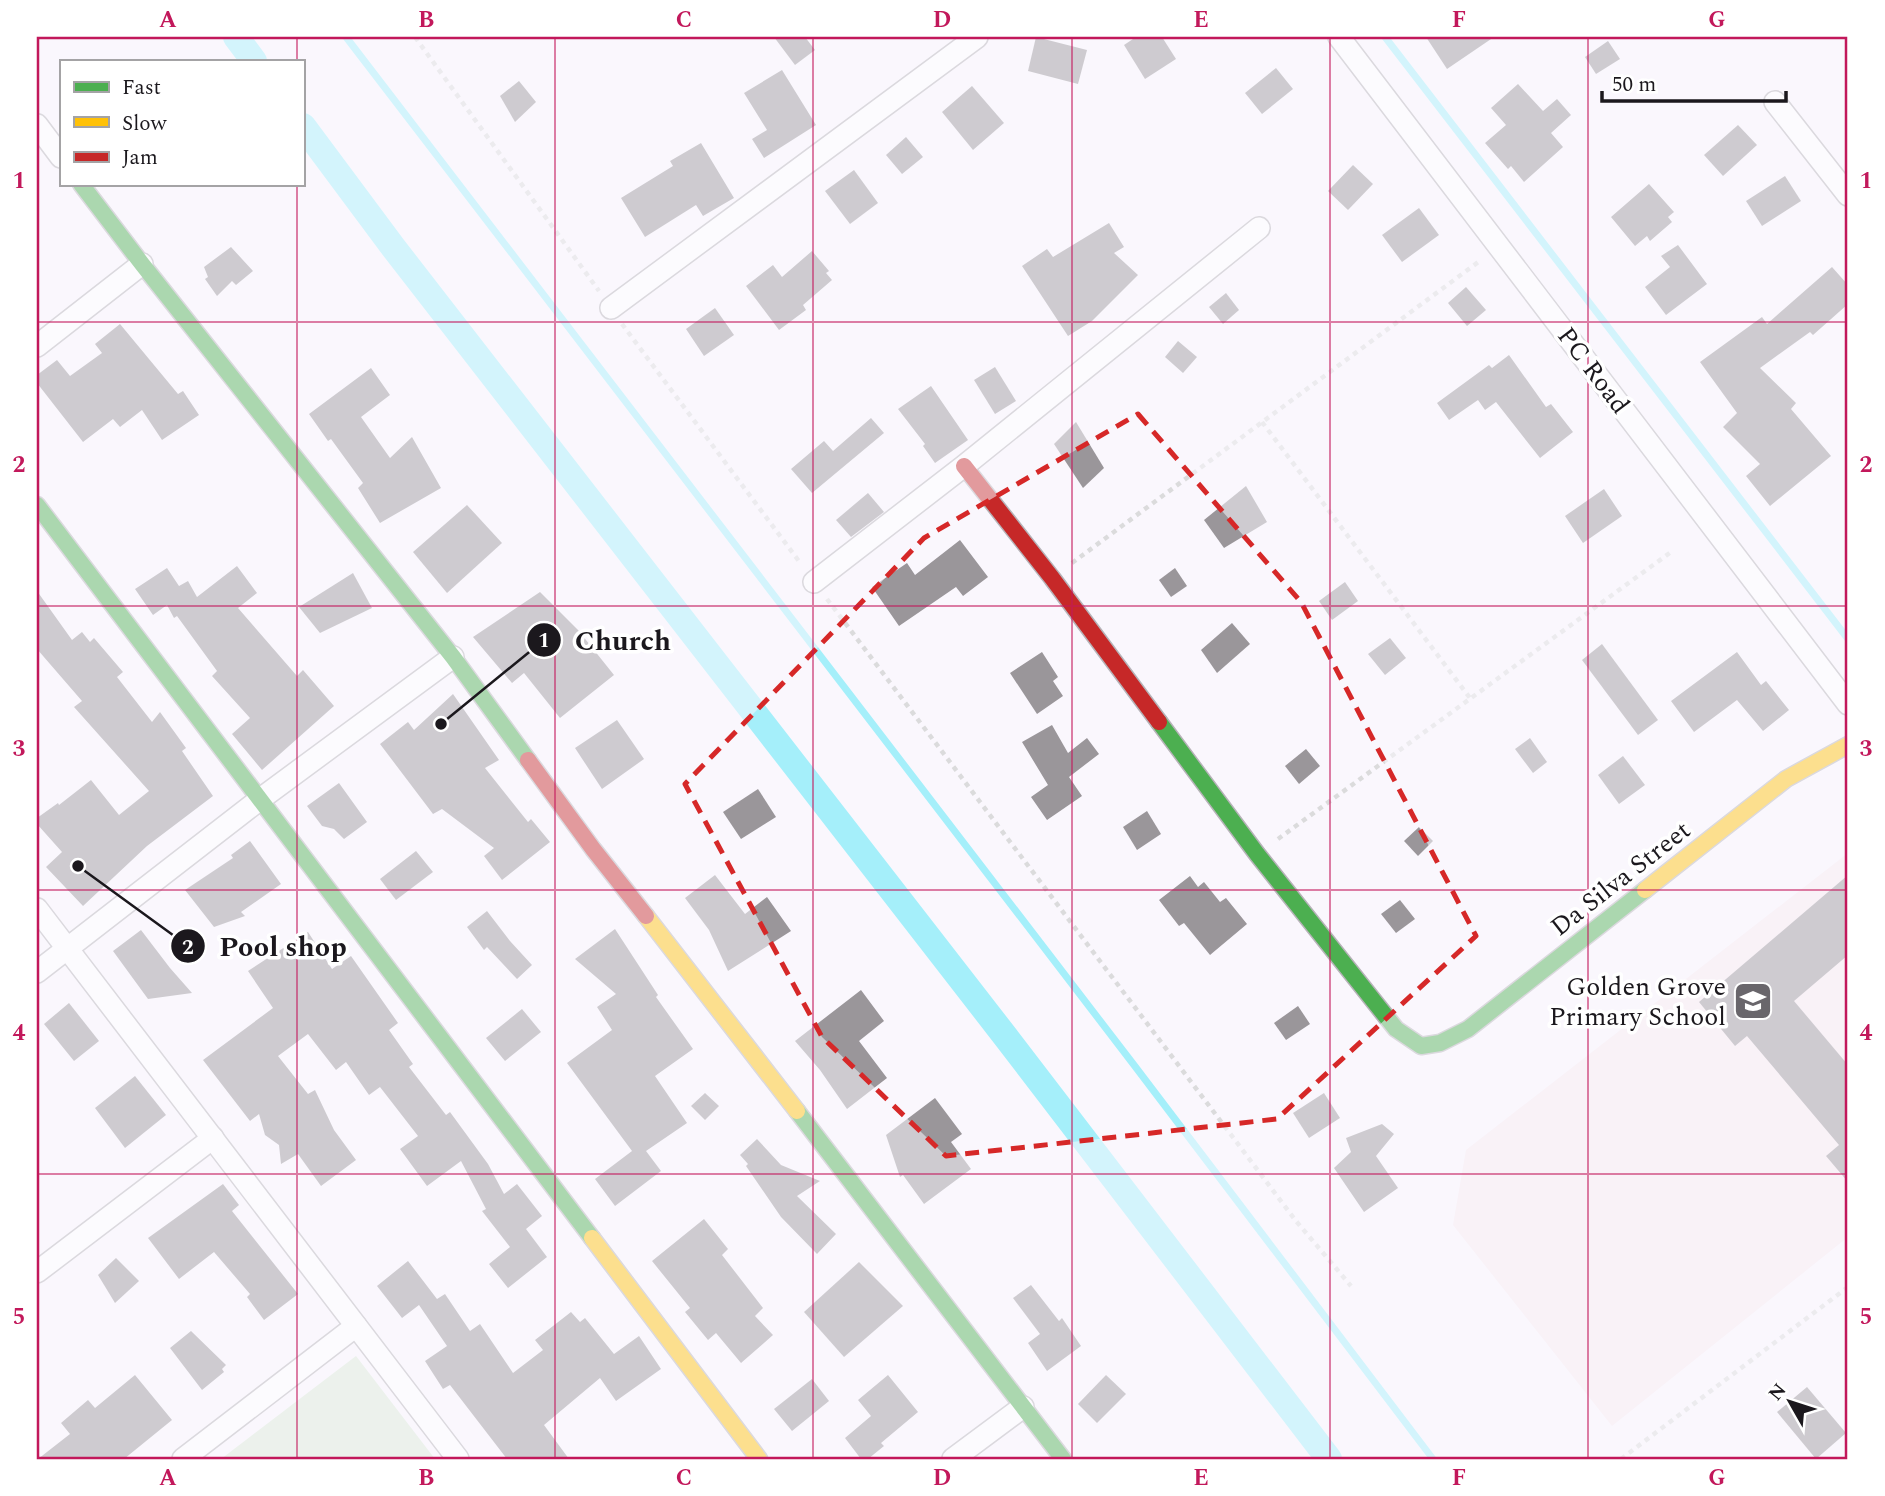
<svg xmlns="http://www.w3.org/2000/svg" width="1885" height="1496" font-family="Spectral,serif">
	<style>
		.education { fill: #f8eaf0 }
		.green { fill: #dbe9d7 }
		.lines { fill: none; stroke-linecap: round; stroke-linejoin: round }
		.stream { stroke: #a5effa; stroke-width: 7 }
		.canal { stroke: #a5effa; stroke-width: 26 }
		.building { fill: #9a969a }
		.street-casing { stroke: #b6b3b8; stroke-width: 24 }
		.fast-casing { stroke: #b6b3b8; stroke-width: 19 }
		.slow-casing { stroke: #b6b3b8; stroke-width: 19 }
		.jam-casing { stroke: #b6b3b8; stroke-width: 19 }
		.path { stroke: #dbdbdc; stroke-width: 4.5; stroke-dasharray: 5 5; stroke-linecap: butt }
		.street { stroke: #fefeff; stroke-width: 21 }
		.fast { stroke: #4caf50; stroke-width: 16 }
		.slow { stroke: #ffc107; stroke-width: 16 }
		.jam { stroke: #c62828; stroke-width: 16 }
		.marked { fill: none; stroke: #d62828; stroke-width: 5; stroke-dasharray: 14 9; stroke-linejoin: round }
		.grid { fill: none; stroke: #c2185b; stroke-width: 2; stroke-opacity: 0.55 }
		.labels { text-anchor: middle; stroke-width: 7; stroke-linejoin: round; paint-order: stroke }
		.street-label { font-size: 26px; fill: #1b181d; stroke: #fff }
		.poi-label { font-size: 26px; fill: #1b181d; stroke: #fff; text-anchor: end }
		.leader { fill: none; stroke: #1b181d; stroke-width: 2.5 }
		.callout-dot { fill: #1b181d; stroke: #fff; stroke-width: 2.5 }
		.mark-label { font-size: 21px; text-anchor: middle; font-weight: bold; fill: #fff }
		.callout-label { font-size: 28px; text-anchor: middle; font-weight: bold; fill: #1b181d; stroke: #fff; stroke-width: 7; stroke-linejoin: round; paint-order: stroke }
		.neatline { fill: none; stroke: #c2185b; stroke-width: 2.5 }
		.grid-label { font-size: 23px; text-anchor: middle; font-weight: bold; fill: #c2185b }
	</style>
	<rect width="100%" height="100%" fill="#faf7fd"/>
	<path class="education" d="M1848,853V1237L1612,1426L1453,1225L1466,1150Z"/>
	<path class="green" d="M356,1356L435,1459H221Z"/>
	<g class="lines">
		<g class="stream">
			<path d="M346,37L1134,1065L1433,1459"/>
			<path d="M1385,37L1848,639"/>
		</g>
		<g class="canal">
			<path d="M236,37L254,61"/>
			<path d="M303,126L393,247L1005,1036L1329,1459"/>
		</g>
	</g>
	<g class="building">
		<path d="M774,37H805L815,50L795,65Z"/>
		<path d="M1036,37L1087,50L1078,84L1028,71Z"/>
		<path d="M1136,37H1162L1176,59L1145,79L1124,45Z"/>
		<path d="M1426,37H1494L1447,69Z"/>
		<path d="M1608,41L1620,59L1596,74L1585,57Z"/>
		<path d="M1276,68L1293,89L1262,114L1245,93Z"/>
		<path d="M782,70L816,125L764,158L752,139L767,130L744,93Z"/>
		<path d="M519,81L536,102L515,122L500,96Z"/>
		<path d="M1518,84L1543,111L1557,99L1571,115L1551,133L1563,147L1524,182L1511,166L1508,169L1485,143L1506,125L1491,108Z"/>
		<path d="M972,86L1004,123L973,150L942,112Z"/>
		<path d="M1738,125L1757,145L1723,176L1704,155Z"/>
		<path d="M906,137L923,157L902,174L886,155Z"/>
		<path d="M701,143L734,198L703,216L696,205L645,237L621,198L673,166L670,161Z"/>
		<path d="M1353,165L1373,184L1348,210L1328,191Z"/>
		<path d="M854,170L878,203L850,224L825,191Z"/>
		<path d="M1785,176L1801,201L1762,226L1746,201Z"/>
		<path d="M1649,184L1674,212L1668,217L1672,222L1650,241L1647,236L1635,246L1611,217Z"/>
		<path d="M1419,208L1439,235L1402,262L1382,235Z"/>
		<path d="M1109,223L1124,247L1114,253L1138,275L1092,321L1068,336L1022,266L1047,249L1053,257Z"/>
		<path d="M1678,245L1707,284L1666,315L1645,287L1670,267L1661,256Z"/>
		<path d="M231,247L253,271L236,285L232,281L217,296L205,279L208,277L204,267Z"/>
		<path d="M812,251L829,271L826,273L832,280L803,305L806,310L779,330L746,286L773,265L782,277Z"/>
		<path d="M1832,267L1848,285V304L1813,335L1810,332L1760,368L1796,403L1791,409L1831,456L1770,506L1746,476L1760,464L1723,427L1737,413L1700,362L1762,317L1767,324Z"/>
		<path d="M1466,287L1486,310L1467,326L1448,303Z"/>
		<path d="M1226,293L1239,310L1223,324L1209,307Z"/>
		<path d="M715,308L734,335L704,356L686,329Z"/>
		<path d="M120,324L178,394L183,391L199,415L162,440L142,410L120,427L113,419L83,442L37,383V375L57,360L70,376L102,353L95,344Z"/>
		<path d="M1178,341L1197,357L1183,373L1165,357Z"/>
		<path d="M1509,355L1546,407L1551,404L1573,432L1540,458L1496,402L1485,410L1478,400L1449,420L1437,403L1489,365L1492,368Z"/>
		<path d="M995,367L1016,401L995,414L974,380Z"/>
		<path d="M371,368L390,395L361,417L390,458L412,437L441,488L380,523L358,488L363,483L331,439L328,441L309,414Z"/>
		<path d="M931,386L968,440L935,463L923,446L925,444L898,409Z"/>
		<path d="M871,418L884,433L812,493L791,469L824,441L833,451Z"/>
		<path d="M1076,422L1104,468L1083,488L1054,444Z"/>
		<path d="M1246,486L1267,522L1224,548L1204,520Z"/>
		<path d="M1604,489L1622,516L1583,543L1565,516Z"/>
		<path d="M868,493L884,512L851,537L836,520Z"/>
		<path d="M467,505L502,543L447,593L413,552Z"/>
		<path d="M960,540L988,577L963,596L956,587L899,626L872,587L907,563L915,575Z"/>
		<path d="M237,566L257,593L238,608L297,676L303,670L334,706L262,770L232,734L250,718L212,676L217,671L177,616L174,618L167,605L153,615L135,589L167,568L179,586L188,581L197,597Z"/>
		<path d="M1175,568L1187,586L1171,597L1159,580Z"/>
		<path d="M353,573L372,608L320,633L299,607Z"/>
		<path d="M1345,582L1358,601L1332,620L1319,601Z"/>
		<path d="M37,591L72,640L82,632L90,642L94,638L123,672L117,677L152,722L160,712L186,748L182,751L213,796L147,846L83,906L46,867L62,852L37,824V818L58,803L59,805L91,780L119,815L149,791L74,707L82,701L37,649Z"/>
		<path d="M540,592L578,630L614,675L560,718L524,673L512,683L473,637Z"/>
		<path d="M1232,623L1250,644L1217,673L1201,650Z"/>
		<path d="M1390,638L1406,658L1385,675L1368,654Z"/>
		<path d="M1602,644L1658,720L1638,735L1582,660Z"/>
		<path d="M1042,652L1058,677L1053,681L1063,696L1037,714L1010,673Z"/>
		<path d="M1737,652L1761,685L1766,681L1789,710L1763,731L1737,700L1694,732L1671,701Z"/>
		<path d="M453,694L499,760L485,768L528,822L531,819L550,842L502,880L484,856L494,848L442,809L433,814L380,744L408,722L414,730Z"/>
		<path d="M617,720L644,759L602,789L575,748Z"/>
		<path d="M1052,725L1068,753L1087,738L1099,754L1069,777L1082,796L1047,820L1031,797L1048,785L1022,742Z"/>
		<path d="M1530,738L1547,762L1533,773L1515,749Z"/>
		<path d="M1306,749L1320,766L1299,784L1285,766Z"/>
		<path d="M1623,756L1645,785L1619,804L1598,775Z"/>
		<path d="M339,783L367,822L344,839L334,829L322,826L307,806Z"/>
		<path d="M758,789L776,817L741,839L723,812Z"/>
		<path d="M1147,811L1161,834L1137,850L1123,827Z"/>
		<path d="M1419,827L1433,841L1418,856L1404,841Z"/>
		<path d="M250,841L281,884L241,912L245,916L214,927L185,890L233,858L231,855Z"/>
		<path d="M416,851L433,872L396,900L380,879Z"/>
		<path d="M715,875L745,914L767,897L791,931L728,971L709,930L685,898Z"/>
		<path d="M1848,875V955L1794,1001L1848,1065V1182L1826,1156L1839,1145L1747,1036L1735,1046L1699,1002Z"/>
		<path d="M1190,876L1198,887L1204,882L1220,902L1226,898L1247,924L1210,955L1184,923L1179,926L1159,900Z"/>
		<path d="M1400,900L1415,919L1396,933L1381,914Z"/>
		<path d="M487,911L510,941L532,965L517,979L487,947L484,950L467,927Z"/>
		<path d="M615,929L658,995L656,997L693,1049L655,1076L687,1123L646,1151L661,1171L615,1206L595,1179L632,1151L567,1063L612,1030L597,1007L616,994L575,959Z"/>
		<path d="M141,930L170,968L192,993L148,999L113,951Z"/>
		<path d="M308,932L332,969L351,956L398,1023L389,1030L413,1064L409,1067L446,1115L450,1112L488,1164L504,1194L517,1184L542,1216L526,1229L547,1257L508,1288L489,1264L510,1247L482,1211L486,1209L461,1161L427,1186L400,1149L418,1136L380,1087L369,1095L346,1062L336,1070L308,1034L278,1056L308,1094L315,1090L334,1130L356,1160L321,1186L298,1154L281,1164L279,1145L265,1135L259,1114L250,1121L203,1060L273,1008L248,971Z"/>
		<path d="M861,990L884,1021L859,1041L887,1078L847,1109L820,1070L795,1041Z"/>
		<path d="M69,1003L99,1041L74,1061L44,1024Z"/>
		<path d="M1298,1006L1310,1024L1286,1040L1274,1023Z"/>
		<path d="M522,1009L541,1032L505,1061L486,1038Z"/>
		<path d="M135,1076L166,1115L125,1148L95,1108Z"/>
		<path d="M705,1093L719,1106L705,1120L691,1106Z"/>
		<path d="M1324,1093L1340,1118L1309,1138L1293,1113Z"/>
		<path d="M935,1098L962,1134L951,1142L971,1169L924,1204L903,1175L900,1177L886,1135Z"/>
		<path d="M1382,1124L1394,1134L1376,1156L1398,1188L1364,1212L1334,1168L1351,1152L1346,1138Z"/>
		<path d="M757,1139L781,1165L820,1181L797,1196L836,1234L817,1254L781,1217L746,1166L748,1164L740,1155Z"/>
		<path d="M223,1184L239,1205L232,1211L298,1294L264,1320L247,1297L250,1294L214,1252L179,1279L148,1238Z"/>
		<path d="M704,1219L728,1249L722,1255L763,1308L755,1316L773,1335L741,1363L716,1333L708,1340L685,1312L690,1308L652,1261Z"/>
		<path d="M116,1258L139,1281L115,1303L98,1275Z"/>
		<path d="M408,1261L437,1299L445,1294L470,1331L480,1324L513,1373L543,1350L535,1340L571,1312L580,1322L585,1318L614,1354L639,1336L661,1369L616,1401L600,1378L544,1425L569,1459H507L450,1385L443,1389L425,1361L447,1346L419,1305L402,1318L377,1286Z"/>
		<path d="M859,1262L903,1306L844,1357L804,1312Z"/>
		<path d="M1031,1285L1059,1321L1062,1318L1081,1346L1047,1371L1028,1343L1040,1334L1013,1298Z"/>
		<path d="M191,1331L226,1365L222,1369L224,1372L202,1390L170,1348Z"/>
		<path d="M135,1375L172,1420L124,1459H38L70,1434L61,1423L88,1400L95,1408Z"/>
		<path d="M888,1375L918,1412L881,1443L884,1446L868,1459H861L845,1438L871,1416L858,1400Z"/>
		<path d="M1106,1375L1126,1394L1097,1423L1078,1404Z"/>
		<path d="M812,1379L829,1401L792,1431L774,1409Z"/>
		<path d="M1807,1387L1846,1433L1816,1459L1777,1412Z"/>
	</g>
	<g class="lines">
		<g class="street-casing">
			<g id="street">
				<path d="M1339,37L1848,704"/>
				<path d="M1775,102L1848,195"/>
				<path d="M37,125L61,157"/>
				<path d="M611,308L977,37"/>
				<path d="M37,346L142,264"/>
				<path d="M814,582L964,466L1259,228"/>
				<path d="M37,909L458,1459"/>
				<path d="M37,972L259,800L453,657"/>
				<path d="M37,1272L213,1138"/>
				<path d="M183,1459L356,1326"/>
				<path d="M953,1459L1023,1407"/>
			</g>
		</g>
		<g class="fast-casing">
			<g id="fast">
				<path d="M81,184L142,264L453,657L528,760"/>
				<path d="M37,505L592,1238"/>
				<path d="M1159,722L1257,854L1396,1029L1421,1046L1440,1043L1468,1029L1645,890"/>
				<path d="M797,1111L1063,1459"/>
			</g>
		</g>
		<g class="slow-casing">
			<g id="slow">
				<path d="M1645,890L1786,779L1848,745"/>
				<path d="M646,916L797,1111"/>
				<path d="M592,1238L759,1459"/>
			</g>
		</g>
		<g class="jam-casing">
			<g id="jam">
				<path d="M964,466L1052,578L1159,722"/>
				<path d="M528,760L593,849L646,916"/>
			</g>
		</g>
		<g class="path">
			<path d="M415,37L599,291"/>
			<path d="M622,324L801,564"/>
			<path d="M1262,422L1470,698"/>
			<path d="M1072,563L1481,260"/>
			<path d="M827,599L1296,1221L1351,1286"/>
			<path d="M1278,839L1671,552"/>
			<path d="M1621,1459L1848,1287"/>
		</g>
		<use href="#street" class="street"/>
		<use href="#fast" class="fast"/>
		<use href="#slow" class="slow"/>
		<use href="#jam" class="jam"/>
	</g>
	<path d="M0 0H1885V1496H0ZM1138,414L1301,602L1476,936L1277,1119L946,1156L822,1037L685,784L924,538Z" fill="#faf7fd" fill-opacity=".55" fill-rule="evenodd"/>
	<path class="marked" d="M1138,414L1301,602L1476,936L1277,1119L946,1156L822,1037L685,784L924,538Z"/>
	<path class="grid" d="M297,37V61M555,37V1459M813,37V1459M1072,37V1459M1330,37V1459M1588,37V1459M297,184V1459M37,322H1848M37,606H1848M37,890H1848M37,1174H1848"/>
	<defs>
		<g id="school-square" transform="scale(2.0125)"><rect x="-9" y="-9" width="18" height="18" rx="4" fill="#69666b" stroke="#fff"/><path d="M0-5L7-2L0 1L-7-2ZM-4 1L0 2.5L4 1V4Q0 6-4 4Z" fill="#fff"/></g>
	</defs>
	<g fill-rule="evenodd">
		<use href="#school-square" x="1753" y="1001"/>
	</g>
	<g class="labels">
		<g class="street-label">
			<text transform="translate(1594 370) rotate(53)" y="9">PC Road</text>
			<text transform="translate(1620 878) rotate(-38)" y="9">Da Silva Street</text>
		</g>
		<g class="poi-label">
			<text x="1726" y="995">Golden Grove<tspan x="1726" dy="30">Primary School</tspan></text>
		</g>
	</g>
	<path class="leader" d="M441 724L544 640M78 866L188 946"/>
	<g class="callout-dot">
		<circle cx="441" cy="724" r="7"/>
		<circle cx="78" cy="866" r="7"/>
		<circle cx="544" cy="640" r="18"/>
		<circle cx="188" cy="946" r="18"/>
	</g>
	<g class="mark-label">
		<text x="544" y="647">1</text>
		<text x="188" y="954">2</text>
	</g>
	<g class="callout-label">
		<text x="623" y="650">Church</text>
		<text x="283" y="956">Pool shop</text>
	</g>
	<rect width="1885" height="1496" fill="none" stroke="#ffffff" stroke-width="77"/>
	<rect x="60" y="60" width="245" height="126" fill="#ffffff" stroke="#a4a3a5" stroke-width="2"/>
	<rect x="74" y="82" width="35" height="10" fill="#4caf50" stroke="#a4a3a5" stroke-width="2"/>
	<text x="122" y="94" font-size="21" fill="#1b181d">Fast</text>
	<rect x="74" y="117" width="35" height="10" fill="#ffc107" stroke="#a4a3a5" stroke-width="2"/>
	<text x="122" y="130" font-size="21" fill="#1b181d">Slow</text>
	<rect x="74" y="152" width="35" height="10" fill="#c62828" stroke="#a4a3a5" stroke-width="2"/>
	<text x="122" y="164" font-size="21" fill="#1b181d">Jam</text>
	<g transform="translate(1790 1402) rotate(309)" stroke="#ffffff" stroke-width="5" paint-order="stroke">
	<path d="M0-5L12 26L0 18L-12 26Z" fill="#1b181d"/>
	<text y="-10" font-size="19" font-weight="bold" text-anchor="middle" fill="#1b181d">N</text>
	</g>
	<path d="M1602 91v10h184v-10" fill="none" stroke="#1b181d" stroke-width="3.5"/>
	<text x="1612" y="91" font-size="21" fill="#1b181d" stroke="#ffffff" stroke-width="5" paint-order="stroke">50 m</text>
	<rect x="38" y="38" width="1808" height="1420" class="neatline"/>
	<g class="grid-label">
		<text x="168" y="27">A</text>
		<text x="426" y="27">B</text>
		<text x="684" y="27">C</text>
		<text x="942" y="27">D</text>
		<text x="1201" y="27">E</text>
		<text x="1459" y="27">F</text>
		<text x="1717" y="27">G</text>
		<text x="19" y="188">1</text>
		<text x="1866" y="188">1</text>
		<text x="19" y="472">2</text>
		<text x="1866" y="472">2</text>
		<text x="19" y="756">3</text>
		<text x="1866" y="756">3</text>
		<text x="19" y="1040">4</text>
		<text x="1866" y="1040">4</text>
		<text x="19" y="1324">5</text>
		<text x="1866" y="1324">5</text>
		<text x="168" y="1485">A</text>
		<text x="426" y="1485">B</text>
		<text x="684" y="1485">C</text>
		<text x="942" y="1485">D</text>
		<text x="1201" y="1485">E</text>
		<text x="1459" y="1485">F</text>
		<text x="1717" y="1485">G</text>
	</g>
</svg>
